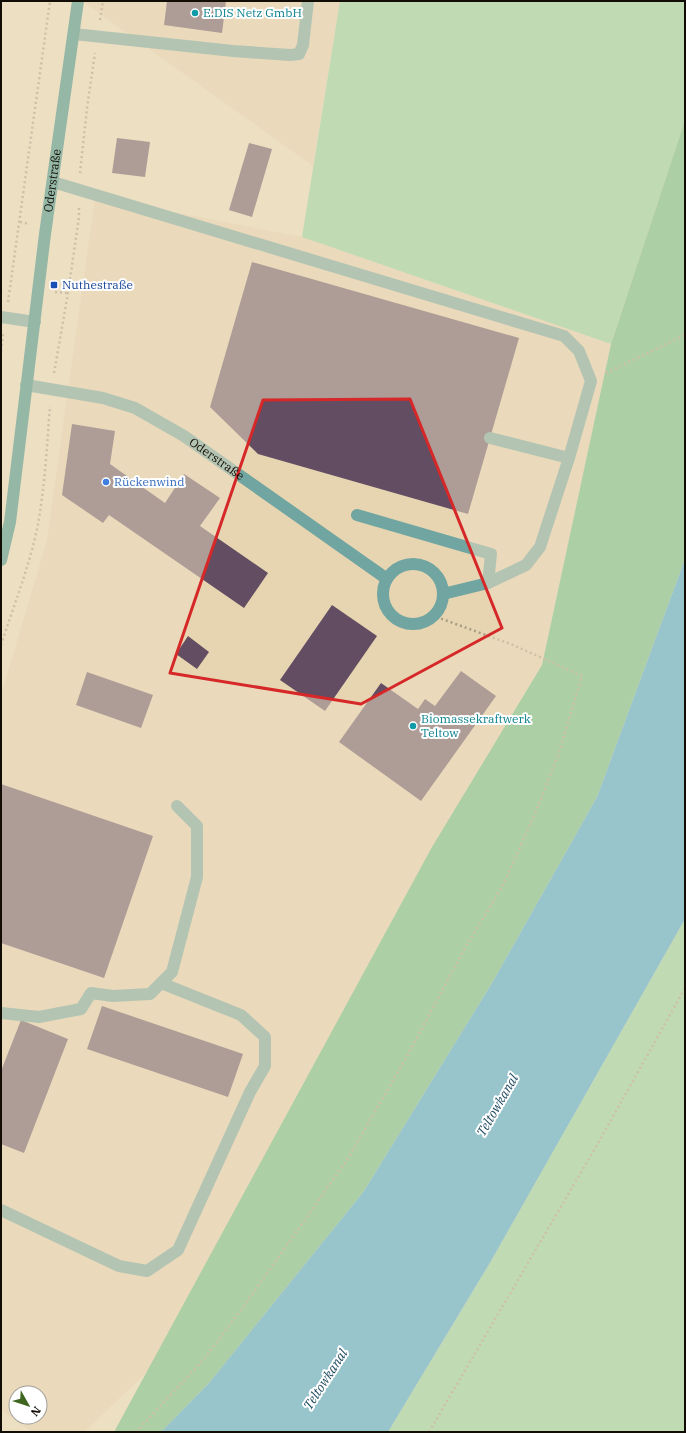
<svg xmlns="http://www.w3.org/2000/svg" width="686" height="1433" font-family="'IBM Plex Serif',serif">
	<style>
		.built { fill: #e7d5b1; fill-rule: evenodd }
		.green { fill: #8ad6a2 }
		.forest { fill: #60bc80 }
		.water { fill: #31a4d8 }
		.building { fill: #624d62 }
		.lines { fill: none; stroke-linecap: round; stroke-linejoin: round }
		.path { stroke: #a79c86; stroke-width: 2.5; stroke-dasharray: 2 3; stroke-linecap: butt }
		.lane { stroke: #70a5a1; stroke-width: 12 }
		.street { stroke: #70a5a1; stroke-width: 12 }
		.secondary { stroke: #2a8782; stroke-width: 12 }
		.marked { fill: none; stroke: #d62828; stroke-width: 3; stroke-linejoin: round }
		.culture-dot { fill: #0f9aa8; stroke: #fff; stroke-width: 1.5 }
		.transit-dot { fill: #1a4fb4; stroke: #fff; stroke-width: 1.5 }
		.shop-dot { fill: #3f7fe0; stroke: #fff; stroke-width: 1.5 }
		.labels { text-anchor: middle; stroke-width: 4; stroke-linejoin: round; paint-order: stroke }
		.culture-label { font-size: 12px; fill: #0d838f; stroke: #fff; text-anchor: start }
		.street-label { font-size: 12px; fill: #110c04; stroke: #fff }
		.transit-label { font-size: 12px; fill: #164399; stroke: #fff; text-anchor: start }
		.shop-label { font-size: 12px; fill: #366cbe; stroke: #fff; text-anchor: start }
		.water-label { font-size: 13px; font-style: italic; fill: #1b485e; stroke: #fff }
	</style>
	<rect width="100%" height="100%" fill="#eddfc2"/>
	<g class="built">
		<path d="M82,1H340L313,166Z"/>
		<path d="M95,197L302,237L611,344L542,665L432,847L190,1331L84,1432H32L1,1410V695L47,540ZM16,1393H40V1417H16Z"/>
	</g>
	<g class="green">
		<path d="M340,1H685V120L611,344L302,237Z"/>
		<path d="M685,919V1432H388L491,1261Z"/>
	</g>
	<path class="forest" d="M685,120V559L597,797L492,983L364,1191L209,1383L161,1432H114L432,847L542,665L611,344Z"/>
	<path class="water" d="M685,559V919L491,1261L388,1432H161L209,1383L364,1191L492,983L597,797Z"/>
	<g class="building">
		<path d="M167,1H226L222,33L164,25Z"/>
		<path d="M117,138L150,142L145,177L112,173Z"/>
		<path d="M249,143L272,149L252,217L229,210Z"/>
		<path d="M252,262L519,338L468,514L258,454L210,407Z"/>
		<path d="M72,424L115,431L110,464L165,503L184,474L220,498L200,526L268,573L244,608L109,515L103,523L62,495Z"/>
		<path d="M332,605L377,636L325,711L280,680Z"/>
		<path d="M188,636L209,652L197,669L176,654Z"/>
		<path d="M461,671L496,696L421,801L339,742L381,683L418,709L425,699L435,706Z"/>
		<path d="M87,672L153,695L141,728L76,705Z"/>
		<path d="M1,784L153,836L104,978L1,943Z"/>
		<path d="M102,1006L243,1054L228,1097L87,1049Z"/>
		<path d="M21,1020L68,1039L24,1153L1,1144V1071Z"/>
	</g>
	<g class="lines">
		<g class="path">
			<path d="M100,20L103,1"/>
			<path d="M80,173L87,108L95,53"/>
			<path d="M20,222L30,224"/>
			<path d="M55,292L68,293"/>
			<path d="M8,302L50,1"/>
			<path d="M1,351L3,334"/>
			<path d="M54,373L68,293L79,217V208"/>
			<path d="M606,373L685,335"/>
			<path d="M1,645C14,605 30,565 38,524C45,485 47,445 50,406"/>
			<path d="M136,1432L204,1359L246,1303L347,1160L407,1056L464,950L503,885L534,816L558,756L582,676L513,645L434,616"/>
			<path d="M429,1432L597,1145L685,988"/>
		</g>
		<g class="lane">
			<path d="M74,34L233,51L290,55L299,54L303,45L308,1"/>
			<path d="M53,182L564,336L579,351L591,381L569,458L540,547L526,565L488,583L443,594"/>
			<path d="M490,438L569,458"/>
			<path d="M357,515L491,554L488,583"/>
			<path d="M1,1013L39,1017L81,1009L91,993L113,996L150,994L172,972L197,877V826L177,806"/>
			<path d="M1,1210L119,1266L147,1271L178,1250L250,1092L265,1066V1037L241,1015L161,983"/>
		</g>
		<g class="street">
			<path d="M1,317L35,322"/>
			<path id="s1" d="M26,385L103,398L135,408L184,436L387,579"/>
			<circle cx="413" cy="594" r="30"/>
		</g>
		<path class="secondary" id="s2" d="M1,560L10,522L45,234L78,1"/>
	</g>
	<path d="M0 0H686V1433H0ZM410,399L502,628L361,704L170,673L263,400Z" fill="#eddfc2" fill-opacity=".55" fill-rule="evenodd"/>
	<path class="marked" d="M410,399L502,628L361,704L170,673L263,400Z"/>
	<g class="culture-dot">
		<circle cx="195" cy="13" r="4"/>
		<circle cx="413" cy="726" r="4"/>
	</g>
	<rect class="transit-dot" x="50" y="281" width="8" height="8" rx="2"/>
	<circle class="shop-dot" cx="106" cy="482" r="4"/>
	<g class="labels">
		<g class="culture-label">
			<text x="203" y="17">E.DIS Netz GmbH</text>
			<text x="421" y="723">Biomassekraftwerk<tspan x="421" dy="14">Teltow</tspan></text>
		</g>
		<g class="street-label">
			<text dy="4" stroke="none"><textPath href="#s2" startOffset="383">Oderstraße</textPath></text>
			<text dy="4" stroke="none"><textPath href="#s1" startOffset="208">Oderstraße</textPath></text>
		</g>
		<g class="transit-label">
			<text x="62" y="289">Nuthestraße</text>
		</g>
		<g class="shop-label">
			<text x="114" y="486">Rückenwind</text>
		</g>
		<g class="water-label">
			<text transform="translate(497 1105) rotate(-60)" y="5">Teltowkanal</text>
			<text transform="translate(325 1379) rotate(-57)" y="5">Teltowkanal</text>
		</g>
	</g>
	<rect width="686" height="1433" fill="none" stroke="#110c04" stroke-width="4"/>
	<g transform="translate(28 1405) rotate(129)"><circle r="19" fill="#ffffff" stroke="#a09e9b"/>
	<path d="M0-3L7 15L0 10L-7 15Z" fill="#3f6621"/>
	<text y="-6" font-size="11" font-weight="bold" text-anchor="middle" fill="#110c04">N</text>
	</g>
</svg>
